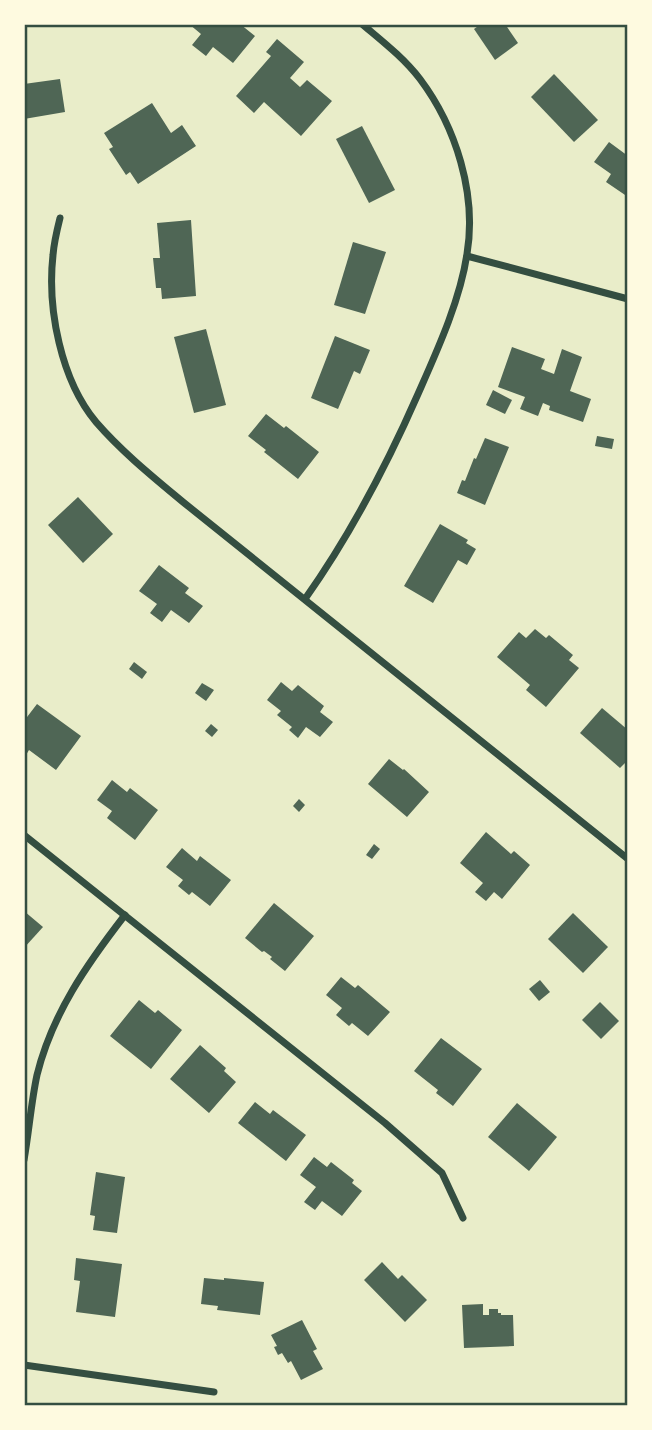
<svg xmlns="http://www.w3.org/2000/svg" width="652" height="1430" font-family="Montserrat,sans-serif">
	<style>
		.building { fill: #4f6655 }
		.lines { fill: none; stroke-linecap: round; stroke-linejoin: round }
		.minor { stroke: #344e41; stroke-width: 7 }
		.neatline { fill: none; stroke: #344e41; stroke-width: 2.5 }
	</style>
	<rect width="100%" height="100%" fill="#e9edc9"/>
	<g class="building">
		<path d="M189,24H240L255,36L233,63L213,47L206,56L192,45L201,34Z"/>
		<path d="M481,24H505L518,43L495,60L474,29Z"/>
		<path d="M277,39L304,62L290,78L300,87L307,80L332,101L301,136L264,102L254,113L236,96L271,56L266,52Z"/>
		<path d="M554,74L598,120L574,142L531,97Z"/>
		<path d="M60,79L65,112L24,119V84Z"/>
		<path d="M152,103L171,133L182,125L196,146L138,184L130,172L126,175L109,149L113,147L104,133Z"/>
		<path d="M362,126L395,190L369,203L336,139Z"/>
		<path d="M609,142L628,156V197L606,182L611,174L594,162Z"/>
		<path d="M191,220L196,296L162,299L161,288H156L153,258H160L157,223Z"/>
		<path d="M353,242L386,252L365,314L334,305Z"/>
		<path d="M206,329L226,405L194,413L174,337Z"/>
		<path d="M335,336L370,350L360,374L354,371L338,409L311,398Z"/>
		<path d="M512,347L545,359L541,369L554,374L562,349L582,357L570,391L591,399L583,422L549,410L550,406L543,403L538,416L520,409L525,397L498,387Z"/>
		<path d="M493,390L512,400L505,414L486,405Z"/>
		<path d="M266,414L284,428L286,426L319,452L298,479L264,452L266,450L248,436Z"/>
		<path d="M597,436L614,439L612,449L595,446Z"/>
		<path d="M485,438L509,447L485,505L457,493L462,480L465,481L474,458L476,459Z"/>
		<path d="M78,497L113,534L83,563L48,525Z"/>
		<path d="M440,524L468,540L466,543L476,549L467,565L458,560L433,603L404,586Z"/>
		<path d="M159,565L189,588L185,593L203,606L189,623L171,610L162,622L150,613L157,604L139,591Z"/>
		<path d="M535,629L546,638L549,635L573,655L569,660L579,668L546,707L526,690L530,685L497,657L519,632L526,638Z"/>
		<path d="M134,662L147,672L142,679L129,669Z"/>
		<path d="M281,682L292,691L298,685L324,706L320,712L333,722L320,737L306,727L298,738L289,730L292,727L277,715L281,711L267,700Z"/>
		<path d="M202,683L214,690L206,701L195,693Z"/>
		<path d="M37,704L81,736L56,770L29,750L26,755L24,753V721Z"/>
		<path d="M602,708L628,730V760L620,768L580,733Z"/>
		<path d="M211,724L218,730L212,737L205,731Z"/>
		<path d="M389,759L403,770L404,769L429,792L407,817L368,784Z"/>
		<path d="M112,780L127,792L130,788L158,810L135,840L107,818L112,811L97,800Z"/>
		<path d="M299,799L305,805L299,812L293,806Z"/>
		<path d="M486,832L511,854L514,851L530,865L502,899L494,892L486,901L475,892L483,883L460,863Z"/>
		<path d="M374,844L380,849L372,859L366,855Z"/>
		<path d="M182,848L197,861L200,856L231,880L210,906L192,892L189,895L178,886L183,880L166,867Z"/>
		<path d="M274,903L314,936L285,971L270,959L272,957L264,951L262,952L245,938Z"/>
		<path d="M24,911L43,927L24,948Z"/>
		<path d="M573,913L608,947L583,973L548,939Z"/>
		<path d="M341,977L355,988L358,985L390,1012L368,1036L352,1023L349,1026L336,1015L342,1008L326,995Z"/>
		<path d="M540,980L550,992L539,1001L529,989Z"/>
		<path d="M139,1000L155,1013L158,1010L182,1030L151,1069L110,1036Z"/>
		<path d="M600,1002L619,1021L601,1039L582,1020Z"/>
		<path d="M441,1038L482,1069L453,1106L436,1093L438,1090L414,1071Z"/>
		<path d="M200,1045L226,1068L224,1071L236,1082L209,1113L170,1079Z"/>
		<path d="M255,1102L270,1114L273,1110L306,1135L286,1161L238,1123Z"/>
		<path d="M517,1103L557,1137L529,1171L488,1137Z"/>
		<path d="M314,1157L327,1167L331,1162L354,1180L352,1183L362,1191L342,1216L322,1201L315,1210L304,1202L316,1187L300,1175Z"/>
		<path d="M96,1172L125,1177L117,1233L93,1230L95,1216L90,1215Z"/>
		<path d="M76,1258L122,1264L115,1317L76,1312L80,1281L74,1280Z"/>
		<path d="M382,1262L398,1279L402,1275L427,1300L405,1322L364,1280Z"/>
		<path d="M204,1278L224,1280V1278L264,1282L260,1315L217,1310L218,1306L201,1304Z"/>
		<path d="M483,1304V1315H489V1309H498V1313H501V1315H513L514,1346L464,1348L462,1305Z"/>
		<path d="M302,1320L317,1349L313,1351L323,1369L301,1380L291,1361L288,1363L282,1353L278,1355L274,1347L277,1346L271,1335Z"/>
	</g>
	<g class="lines">
		<g class="minor">
			<path d="M60,218C57,230 54,242 53,255C47,309 61,380 96,422C122,452 153,477 183,502L628,859"/>
			<path d="M467,256L628,299"/>
			<path d="M305,599C351,534 386,467 418,394C437,351 460,301 467,254C477,194 456,127 420,79C403,57 382,41 362,24"/>
			<path d="M24,835L385,1123L442,1173L463,1218"/>
			<path d="M24,1160C29,1132 31,1103 37,1075C52,1014 87,964 125,915"/>
			<path d="M24,1365L214,1392"/>
		</g>
	</g>
	<rect width="652" height="1430" fill="none" stroke="#fefae0" stroke-width="52"/>
	<rect x="26" y="26" width="600" height="1378" class="neatline"/>
</svg>
